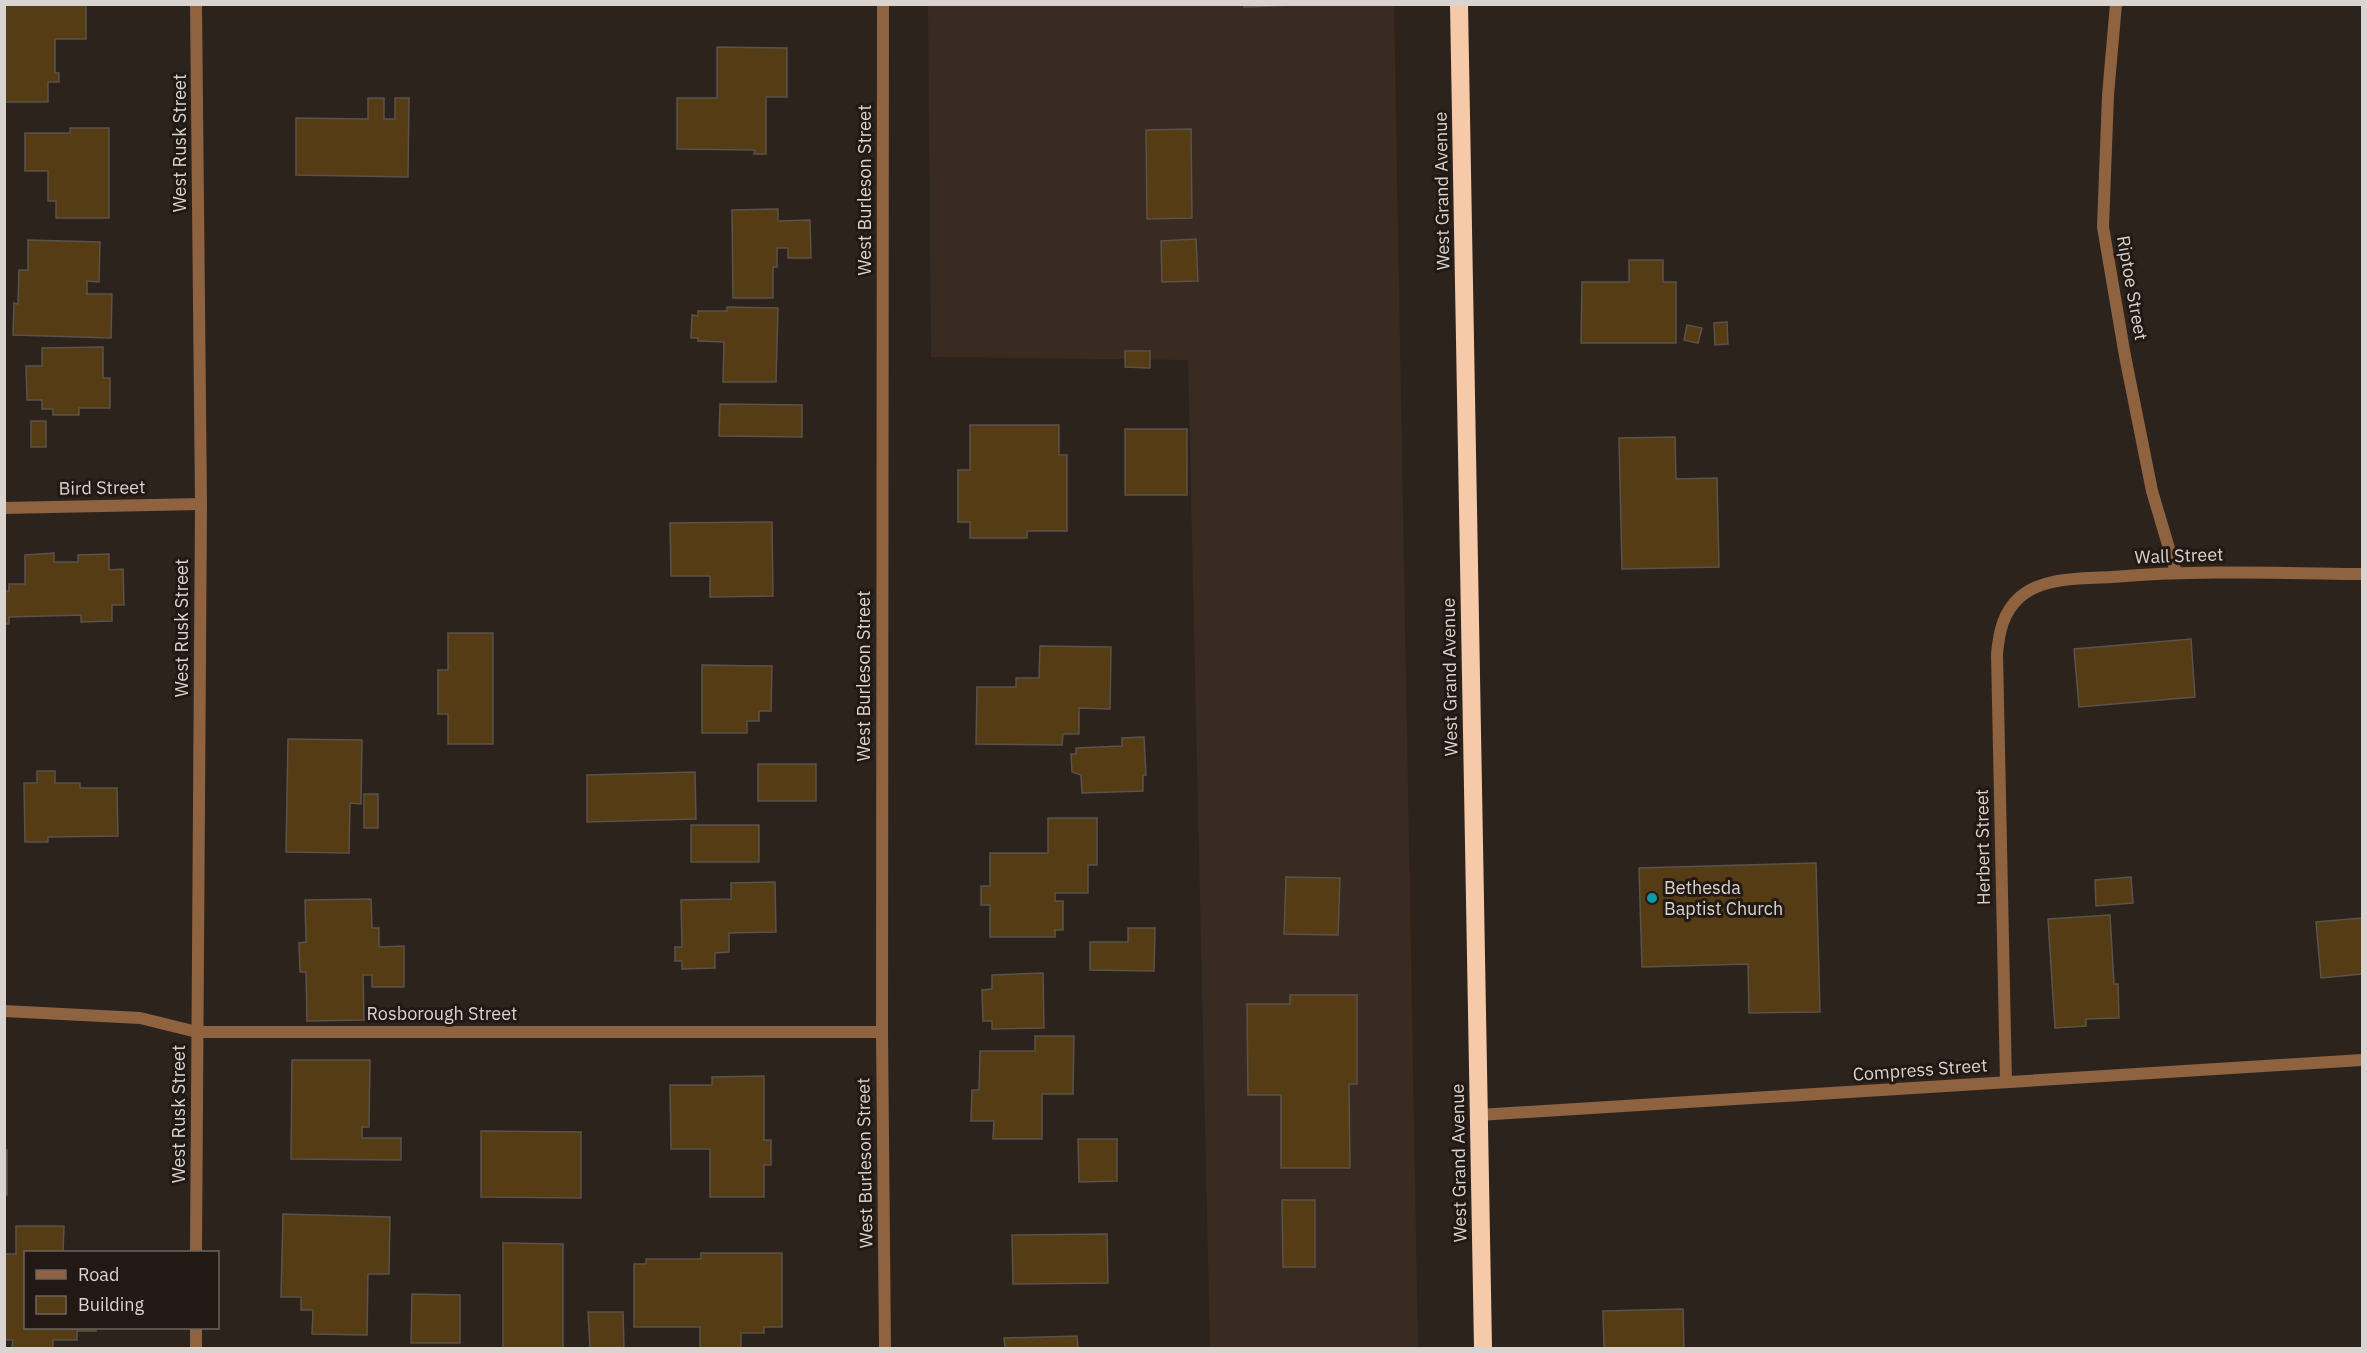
<svg xmlns="http://www.w3.org/2000/svg" width="2367" height="1353" font-family="'IBM Plex Sans',sans-serif">
	<style>
		.built { fill: #392b22 }
		.building { fill: #553c15; stroke: #5a534a; stroke-width: 1.5 }
		.lines { fill: none; stroke-linecap: round; stroke-linejoin: round }
		.street { stroke: #8f6240; stroke-width: 12 }
		.highway { stroke: #f6c9a9; stroke-width: 18 }
		.culture-dot { fill: #0f9aa8; stroke: #221914; stroke-width: 2 }
		.labels { text-anchor: middle; stroke-width: 6; stroke-linejoin: round; paint-order: stroke }
		.street-label { font-size: 18px; fill: #dad4d0; stroke: #221914 }
		.poi-label { font-size: 18px; fill: #dad4d0; stroke: #221914; text-anchor: start }
	</style>
	<rect width="100%" height="100%" fill="#2c231d"/>
	<path class="built" d="M928,5H1394L1418,1348H1210L1188,360L931,357Z"/>
	<g class="building">
		<path d="M4,4H86V39H55V73H59V82H48V102H4Z"/>
		<path d="M1244,4H1325L1244,7Z"/>
		<path d="M717,47L787,48V97H766V154H754L755,150L677,149V98H717Z"/>
		<path d="M368,98H384V119H395V98H409L408,177L296,175V118L368,119Z"/>
		<path d="M70,128H109V218H56V201H48V171H25V133H70Z"/>
		<path d="M1191,129L1192,218L1147,219L1146,130Z"/>
		<path d="M778,209V221L810,220L811,258H788V248H777V267H773V298H733L732,210Z"/>
		<path d="M1196,239L1198,281L1162,282L1161,241Z"/>
		<path d="M28,240L100,242L99,282L87,281V294H112L111,338L13,335L14,303L18,304L19,270H28Z"/>
		<path d="M1629,260H1663V282H1676V343H1581L1582,282H1629Z"/>
		<path d="M727,307L778,308L776,382H723L724,342L698,341V338H691L692,315L698,316V311H727Z"/>
		<path d="M1727,322L1728,344L1715,345L1714,323Z"/>
		<path d="M1687,325L1702,328L1698,343L1684,340Z"/>
		<path d="M103,347V378H110V408H79V415H53V409H42V400H27L26,366H42V348Z"/>
		<path d="M1125,351H1150V368L1125,367Z"/>
		<path d="M720,404L802,405V437L719,436Z"/>
		<rect x="31" y="421" width="15" height="26"/>
		<path d="M970,425H1059V455H1067V531H1027V538H970V522H958V470H970Z"/>
		<rect x="1125" y="429" width="62" height="66"/>
		<path d="M1675,437L1676,479L1717,478L1719,567L1622,569L1619,438Z"/>
		<path d="M772,522L773,596L710,597V576H671L670,523Z"/>
		<path d="M54,553V562H78V555L109,554V570L123,569L124,605H112V621L81,622V615L9,617V624H4V591H9V584H25V555Z"/>
		<path d="M448,633H493V744H448V714H438V670H448Z"/>
		<path d="M2191,639L2195,697L2079,707L2074,649Z"/>
		<path d="M1040,646L1111,647L1110,709L1079,708V734H1063L1062,745L976,744L977,687H1016V678H1039Z"/>
		<path d="M702,665L772,666L771,711H759V721H747V733H702Z"/>
		<path d="M1144,737L1146,775H1143V791L1082,793L1081,775L1072,772L1071,754H1076V748L1122,746V738Z"/>
		<path d="M288,739L362,740L361,804L350,803L349,853L286,852Z"/>
		<rect x="758" y="764" width="58" height="37"/>
		<path d="M37,771H55V783H80V788H117L118,836L48,837V842H25L24,783H37Z"/>
		<path d="M695,772L696,819L587,822V775Z"/>
		<rect x="364" y="794" width="14" height="34"/>
		<path d="M1048,818H1097V865H1088V893H1055V901H1063V930H1055V937H990V905H981V886H990V853H1048Z"/>
		<rect x="691" y="825" width="68" height="37"/>
		<path d="M1816,863L1820,1012L1749,1013L1748,964L1642,967L1639,868Z"/>
		<path d="M1286,877L1340,878L1338,935L1284,934Z"/>
		<path d="M2131,877L2133,903L2096,906L2095,880Z"/>
		<path d="M775,882L776,932L729,933V952L715,953V968L682,969V961H675V947H682L681,900L731,899V883Z"/>
		<path d="M371,899L372,928H379V947L404,946V987H372V975H363L364,1020L307,1021L306,972H300L299,943L306,942L305,900Z"/>
		<path d="M2110,915L2114,984H2118L2119,1018L2086,1019V1026L2055,1028L2048,919Z"/>
		<path d="M2362,918V974L2321,978L2316,922Z"/>
		<path d="M1128,928H1155L1154,971L1090,970V942H1128Z"/>
		<path d="M1043,973L1044,1028L992,1029V1021H983L982,990L992,989V975Z"/>
		<path d="M1290,995H1357V1084H1349L1350,1168H1281V1095H1248L1247,1004H1290Z"/>
		<path d="M1035,1036H1074L1073,1094H1042V1139H993L994,1121H971L972,1090H979L980,1051H1035Z"/>
		<path d="M292,1060H370L369,1127H362V1138H401V1160L291,1159Z"/>
		<path d="M764,1076V1140H771V1165H764V1197H710V1149H671L670,1085H712V1077Z"/>
		<path d="M481,1131L581,1132V1198L481,1197Z"/>
		<path d="M1078,1139H1117V1181L1079,1182Z"/>
		<path d="M4,1150H7V1195L4,1194Z"/>
		<path d="M1282,1200H1315V1267H1283Z"/>
		<path d="M283,1214L390,1217L389,1274H368L367,1335L312,1334L313,1310H301V1297H281Z"/>
		<path d="M16,1226H64L63,1252H26V1328H96V1331H77V1340H53V1348H12L13,1340H4V1254H16Z"/>
		<path d="M1107,1234L1108,1283L1013,1284L1012,1235Z"/>
		<path d="M503,1243L563,1244V1348H503Z"/>
		<path d="M701,1253H782V1327H764V1333H741V1348H700V1327H634V1264H646V1259H701Z"/>
		<path d="M412,1294L460,1295V1343H411Z"/>
		<path d="M1683,1309L1684,1348H1604L1603,1311Z"/>
		<path d="M588,1312H623L624,1348H590Z"/>
		<path d="M1077,1336L1078,1348H1005L1004,1338Z"/>
	</g>
	<g class="lines">
		<g class="street">
			<path d="M196,4L201,504L196,1252"/>
			<path d="M883,4L882,1032L885,1348"/>
			<path d="M2116,4L2108,95L2103,227L2125,356L2152,491L2176,572"/>
			<path d="M4,508L201,504"/>
			<path d="M4,1011L140,1018L197,1032H882"/>
			<path d="M2006,1082L1997,654C1999,632 2003,612 2020,597C2044,576 2083,579 2112,577C2196,570 2279,573 2362,574"/>
			<path d="M1479,1115L2362,1060"/>
			<path d="M196,1348V1328"/>
		</g>
		<path class="highway" d="M1459,4L1483,1348"/>
	</g>
	<circle class="culture-dot" cx="1652" cy="898" r="6"/>
	<g class="labels">
		<g class="street-label">
			<text transform="translate(180 143) rotate(-90)" y="6">West Rusk Street</text>
			<text transform="translate(865 190) rotate(-90)" y="6">West Burleson Street</text>
			<text transform="translate(1442 191) rotate(-91)" y="6">West Grand Avenue</text>
			<text transform="translate(2132 288) rotate(80)" y="6">Riptoe Street</text>
			<text transform="translate(102 488) rotate(-1)" y="6">Bird Street</text>
			<text transform="translate(2179 556) rotate(-2)" y="6">Wall Street</text>
			<text transform="translate(182 628) rotate(-90)" y="6">West Rusk Street</text>
			<text transform="translate(864 676) rotate(-90)" y="6">West Burleson Street</text>
			<text transform="translate(1450 677) rotate(-91)" y="6">West Grand Avenue</text>
			<text transform="translate(1983 847) rotate(-91)" y="6">Herbert Street</text>
			<text x="442" y="1020">Rosborough Street</text>
			<text transform="translate(1920 1070) rotate(-4)" y="6">Compress Street</text>
			<text transform="translate(179 1114) rotate(-90)" y="6">West Rusk Street</text>
			<text transform="translate(865 1163) rotate(-91)" y="6">West Burleson Street</text>
			<text transform="translate(1459 1163) rotate(-91)" y="6">West Grand Avenue</text>
		</g>
		<g class="poi-label">
			<text x="1664" y="894">Bethesda<tspan x="1664" dy="21">Baptist Church</tspan></text>
		</g>
	</g>
	<rect width="2367" height="1353" fill="none" stroke="#dad4d0" stroke-width="12"/>
	<rect x="24" y="1251" width="195" height="78" fill="#221914" stroke="#6c645f" stroke-width="1.5"/>
	<rect x="36" y="1270" width="30" height="9" fill="#8f6240" stroke="#6c645f" stroke-width="1.5"/>
	<text x="78" y="1281" font-size="18" fill="#dad4d0">Road</text>
	<rect x="36" y="1296" width="30" height="18" fill="#553c15" stroke="#6c645f" stroke-width="1.5"/>
	<text x="78" y="1311" font-size="18" fill="#dad4d0">Building</text>
</svg>
